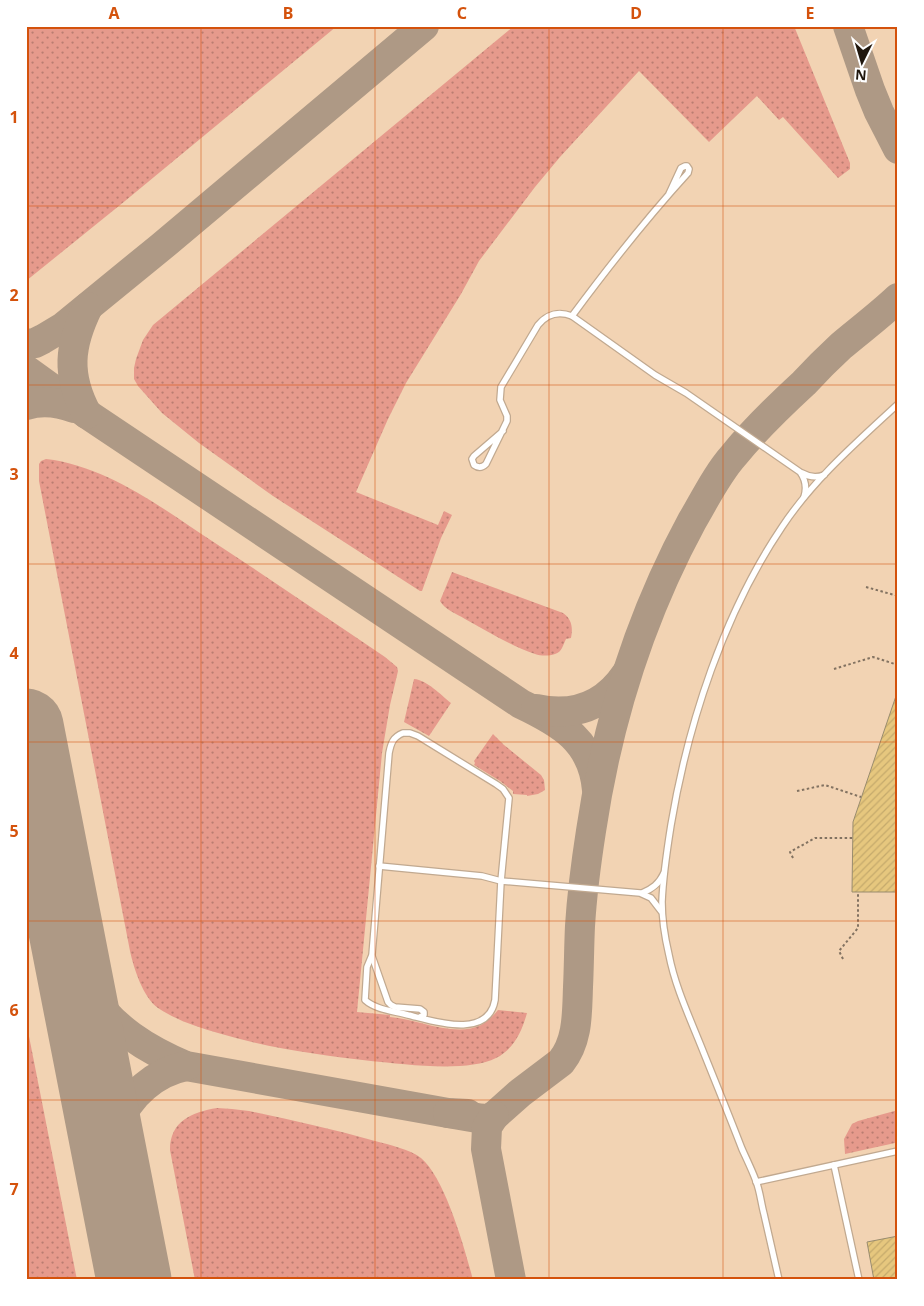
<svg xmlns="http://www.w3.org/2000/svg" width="924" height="1306" font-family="'Noto Sans',sans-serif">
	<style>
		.built { fill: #f2d3b3 }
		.grass { fill: url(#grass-dots) }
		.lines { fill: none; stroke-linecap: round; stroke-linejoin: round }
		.taxiway { stroke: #ae9985; stroke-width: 30 }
		.runway { stroke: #ae9985; stroke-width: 75 }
		.building { fill: url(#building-hatch); stroke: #998c6e }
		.lane-casing { stroke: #c1a990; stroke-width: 8 }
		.path { stroke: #827261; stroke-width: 2; stroke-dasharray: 2.5 2.5; stroke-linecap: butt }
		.lane { stroke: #fff; stroke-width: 5.5 }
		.grid { fill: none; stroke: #d4520c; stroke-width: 1; stroke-opacity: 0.55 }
		.neatline { fill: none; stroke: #d4520c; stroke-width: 2 }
		.grid-label { font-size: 16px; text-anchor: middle; font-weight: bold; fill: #d4520c }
	</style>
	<defs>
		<pattern id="grass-dots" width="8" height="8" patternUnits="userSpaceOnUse" patternTransform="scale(1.25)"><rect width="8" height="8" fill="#e69a8c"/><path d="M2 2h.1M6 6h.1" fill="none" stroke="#ba7d71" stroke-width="1.8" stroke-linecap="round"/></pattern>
		<pattern id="building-hatch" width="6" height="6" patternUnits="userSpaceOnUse" patternTransform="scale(1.25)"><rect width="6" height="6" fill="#e6c77e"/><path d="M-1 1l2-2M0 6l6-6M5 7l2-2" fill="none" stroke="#c5aa6c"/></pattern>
	</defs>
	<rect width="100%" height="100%" fill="#f8dec4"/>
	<rect class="built" x="26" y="26" width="872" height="1254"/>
	<g class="grass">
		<path d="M26,26H337L125,201L26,281Z"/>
		<path d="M514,26H794L850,163V169L838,178L783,117L779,120L757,96L709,142L639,71L560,157L535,187L479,261L461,294L406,383L388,419L356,492L438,525L444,511L452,515L441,538L422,591H420L273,496L199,443L162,413L138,386L134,379V368L136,359L143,340L153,325Z"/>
		<path d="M46,459C107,466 162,508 212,541C270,579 327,618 385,657L397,667L398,671L390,705L382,753L357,1012L390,1015V1017C417,1019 455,1038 481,1025C488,1021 493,1016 498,1010L527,1013C522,1031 514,1049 496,1058C467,1073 403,1064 371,1061C319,1055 268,1048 218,1033C197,1027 176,1020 158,1008C143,997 134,969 130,951L39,481V464L41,461Z"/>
		<path d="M452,572L563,613C572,619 573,628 571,638L566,639C563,645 562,652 555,654C549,656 541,656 535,654C510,645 488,632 465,619C457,614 444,609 440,601Z"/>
		<path d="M414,679C427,680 441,695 451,703L429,736L404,722Z"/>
		<path d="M493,734L504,745L541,775L544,780L545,790L538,794L527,796V795L513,794V791L500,781L474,765L475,763L474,761Z"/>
		<path d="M26,1021L77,1280H26Z"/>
		<path d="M217,1108L232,1109L249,1111C291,1120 333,1129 375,1141C390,1145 409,1149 421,1158C445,1178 465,1249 473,1280H195L170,1150C170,1121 192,1112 217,1108Z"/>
		<path d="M898,1110V1141L895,1143L845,1154L844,1139L852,1124L858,1121Z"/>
	</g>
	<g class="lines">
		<g class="taxiway">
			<path d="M848,26L870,90L879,112L898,149"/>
			<path d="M26,344L35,343L43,339L63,327L161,247L424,26"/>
			<path d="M26,370L87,414L521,704C561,723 593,741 597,790"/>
			<path d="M26,405C43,400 58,402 74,408"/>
			<path d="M87,414C66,375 69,346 88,307"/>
			<path d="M536,709C573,717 604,707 626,674"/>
			<path d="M70,949C76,963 81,978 89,991C111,1028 148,1050 186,1066L448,1113L468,1114"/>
			<path d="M448,1113L483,1119L492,1118L520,1093L561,1062C578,1041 577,1014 578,987C579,967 579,947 580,926C582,894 586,863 591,831C607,723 640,617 692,521C705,499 717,474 734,455C755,429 779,406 804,383C816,370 828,358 841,346C860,330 880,315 898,298"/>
			<path d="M494,1116L487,1127L486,1149L511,1280"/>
			<path d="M114,1175C114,1158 113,1141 118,1125C128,1095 156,1072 186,1066"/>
		</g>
		<path class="runway" d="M26,726L134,1280"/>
	</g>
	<g class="building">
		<path d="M896,696H898V892H852L853,822Z"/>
		<path d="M898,1236V1280H874L867,1242Z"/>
	</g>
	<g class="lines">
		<g class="lane-casing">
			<g id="lane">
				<path d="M572,316L655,375L686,393L800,472C805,479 807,488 804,497"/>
				<path d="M503,431L474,456L472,459L474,465C478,468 482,468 486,464L507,421V416L500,400L501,387L538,325C547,314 559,311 572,316C609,266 646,219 688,173L689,169L687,166H685L681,168L669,194"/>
				<path d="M802,473C809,477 816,478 824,475"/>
				<path d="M403,733H410L418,736L496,784L503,789L509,798L501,881L495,1000C488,1040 433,1021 408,1015C394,1011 376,1010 365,1000L367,967L372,955L389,753C391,743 393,737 403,733Z"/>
				<path d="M379,866L482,876L501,881L640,893L651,898L661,911"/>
				<path d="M642,893C652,889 659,884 664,873"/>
				<path d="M372,956L388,1002L391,1005L395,1007L420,1009L424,1012V1015L420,1017"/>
				<path d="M834,1165L859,1280"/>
				<path d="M756,1182L898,1151"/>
				<path d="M779,1280C774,1258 769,1236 764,1214C761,1203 760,1191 756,1181C752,1170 747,1160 742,1149C729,1115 715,1081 701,1046C689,1016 675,986 669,955C665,938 662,920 662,902C663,876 667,850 671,825C688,723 724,613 782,527C813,480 857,442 898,404"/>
			</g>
		</g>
		<g class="path">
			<path d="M866,587L898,596"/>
			<path d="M834,669L873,657L898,665"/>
			<path d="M797,791L825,785L861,797"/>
			<path d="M793,858L790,852L815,838H853"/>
			<path d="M843,959L839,951L858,928V892"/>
		</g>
		<use href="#lane" class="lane"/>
	</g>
	<path class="grid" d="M201,26V1280M375,26V1280M549,26V1280M723,26V1280M26,206H898M26,385H898M26,564H898M26,742H898M26,921H898M26,1100H898"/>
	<rect width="924" height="1306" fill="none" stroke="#ffffff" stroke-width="55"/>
	<g transform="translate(862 62) rotate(185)" stroke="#ffffff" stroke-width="4" paint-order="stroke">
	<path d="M0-4L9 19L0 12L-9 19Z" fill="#20170e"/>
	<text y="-8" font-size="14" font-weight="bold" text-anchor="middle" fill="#20170e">N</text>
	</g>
	<rect x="28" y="28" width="868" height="1250" class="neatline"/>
	<g class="grid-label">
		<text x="114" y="19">A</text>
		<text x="288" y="19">B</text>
		<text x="462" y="19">C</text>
		<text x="636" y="19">D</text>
		<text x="810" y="19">E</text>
		<text x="14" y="123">1</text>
		<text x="14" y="301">2</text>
		<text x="14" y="480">3</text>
		<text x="14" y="659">4</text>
		<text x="14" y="837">5</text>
		<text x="14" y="1016">6</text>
		<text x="14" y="1195">7</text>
	</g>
</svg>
